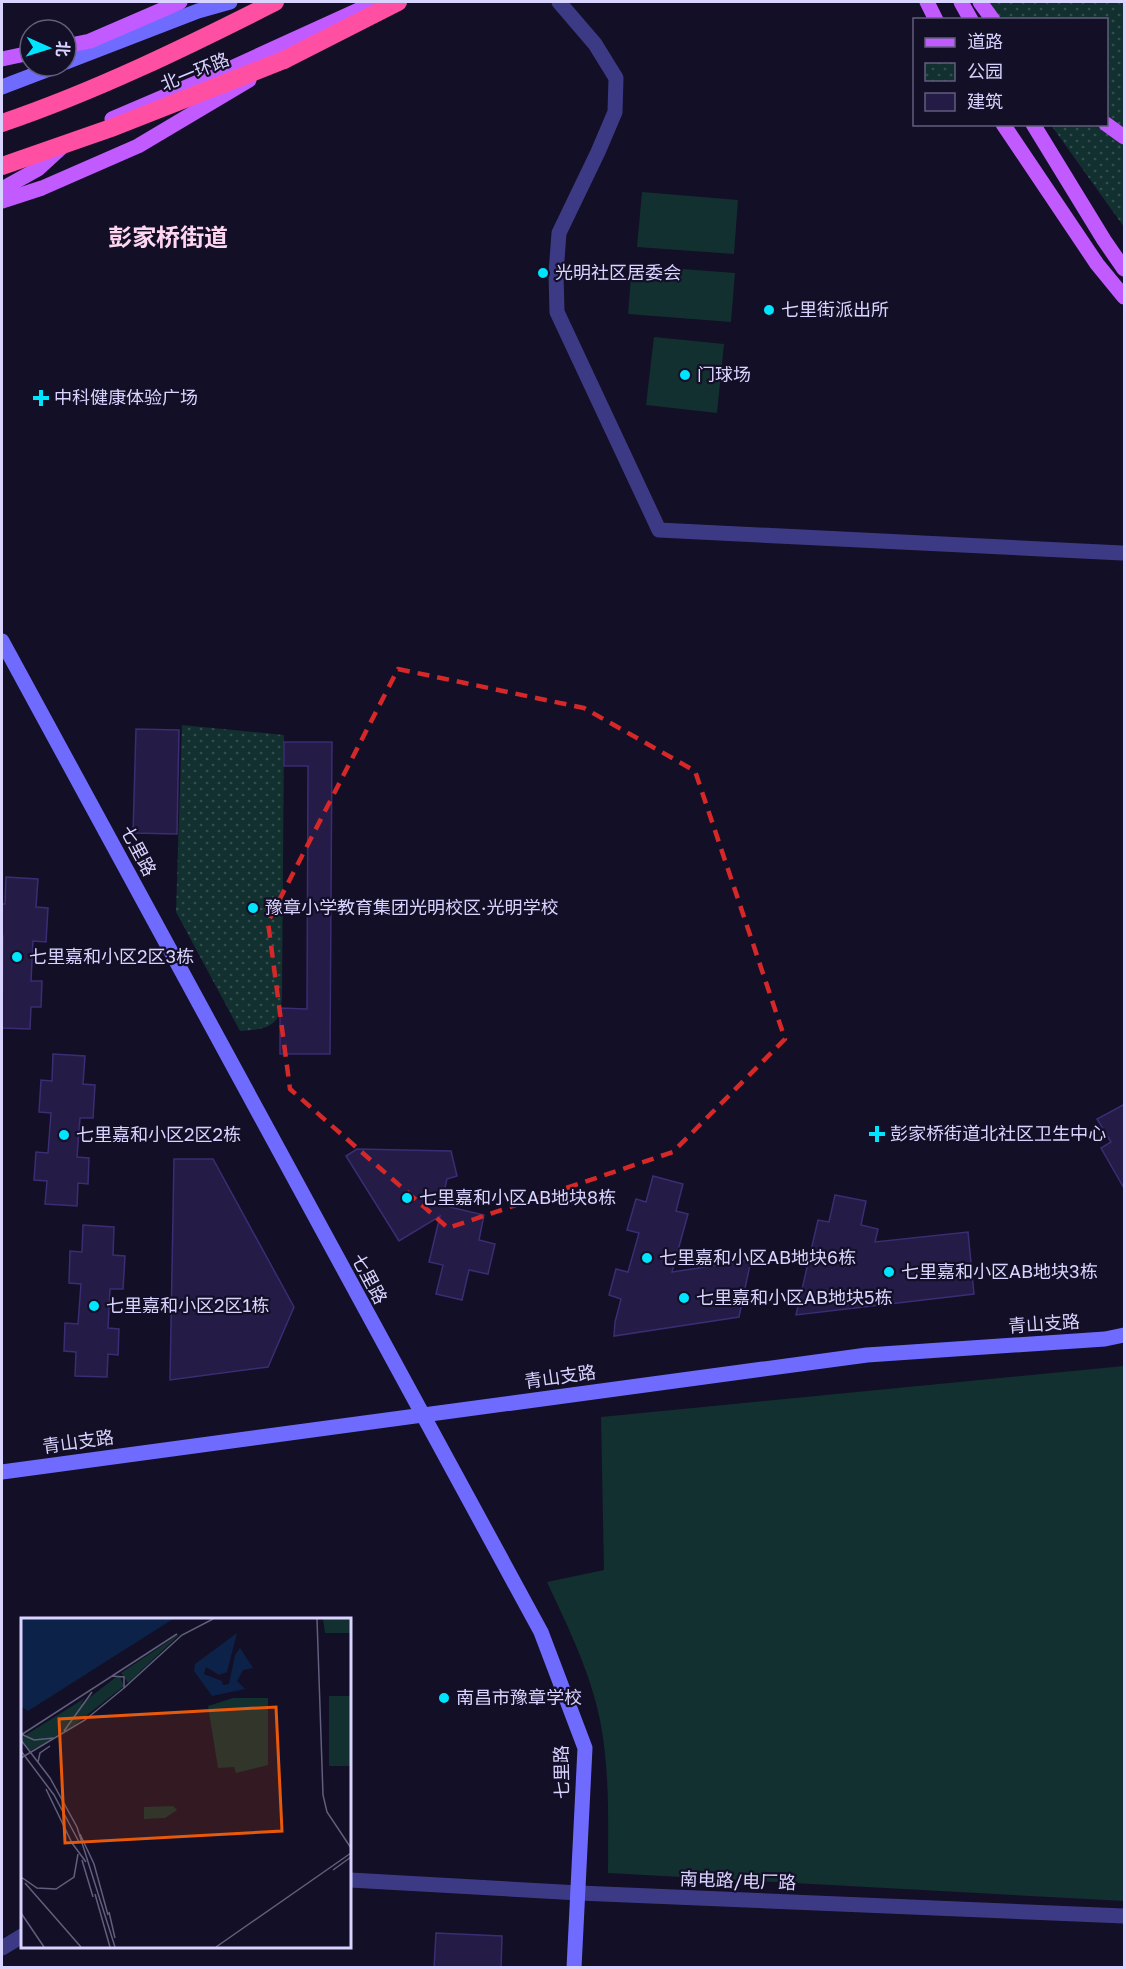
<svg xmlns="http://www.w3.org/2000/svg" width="1126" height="1969" font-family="'Golos Text','Noto Sans SC',sans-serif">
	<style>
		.grass { fill: #12302f }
		.park { fill: url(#park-dots) }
		.building { fill: #241b47; stroke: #3b2d73; stroke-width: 1.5 }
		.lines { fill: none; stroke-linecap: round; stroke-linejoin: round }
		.street { stroke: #3d3a85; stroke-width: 15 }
		.secondary { stroke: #6f6bff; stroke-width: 15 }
		.primary { stroke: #c25bff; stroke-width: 15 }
		.highway { stroke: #ff4fa3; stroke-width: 18 }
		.highway-bridge { stroke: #ff4fa3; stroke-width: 18 }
		.marked { fill: none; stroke: #d62828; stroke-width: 4.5; stroke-dasharray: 12 8; stroke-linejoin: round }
		.poi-dot { fill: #00e5ff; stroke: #130f26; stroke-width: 2 }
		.labels { text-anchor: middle; stroke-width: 4.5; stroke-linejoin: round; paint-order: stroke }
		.street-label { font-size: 18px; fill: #d9d4ff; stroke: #130f26 }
		.poi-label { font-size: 18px; fill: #d9d4ff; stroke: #130f26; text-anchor: start }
		.district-label { font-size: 24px; font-weight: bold; fill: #ffd6f0; stroke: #130f26 }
		.inset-road { fill: none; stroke: #625e7d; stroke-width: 1.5 }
		.view { fill: #e8590c; fill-opacity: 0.15; stroke: #e8590c; stroke-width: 3 }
		.inset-edge { fill: none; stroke: #d9d4ff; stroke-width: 3 }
	</style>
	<defs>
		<pattern id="park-dots" width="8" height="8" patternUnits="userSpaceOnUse" patternTransform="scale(1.5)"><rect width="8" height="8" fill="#12302f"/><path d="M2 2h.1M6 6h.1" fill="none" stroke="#344d4e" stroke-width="1.8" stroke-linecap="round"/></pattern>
	</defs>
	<rect width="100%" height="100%" fill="#130f26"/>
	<g class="grass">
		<path d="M642,192L738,200L734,254L637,247Z"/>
		<path d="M632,265L735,273L731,322L628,314Z"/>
		<path d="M654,337L724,344L717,413L646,405Z"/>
		<path d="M1124,1366V1901L608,1873C608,1822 610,1771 600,1720C590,1671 568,1627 547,1582L604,1570L601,1417Z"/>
	</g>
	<g class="park">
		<path d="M977,2H1124V227L1051,125L1106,124V20L986,19Z"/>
		<path d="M182,725L284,735L282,997C281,1003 281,1012 278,1017C271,1030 253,1030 240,1031L176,912Z"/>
	</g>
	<g class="building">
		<path d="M136,729L179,730L177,834L133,833Z"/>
		<path d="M284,742H332L330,1054H280V1008L307,1009L308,766H284Z"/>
		<path d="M6,877L38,879L36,907L48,908L46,942L33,941L31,981H42L41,1007H31L30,1029L2,1028L3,936H2V904H5Z"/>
		<path d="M53,1054L85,1056L83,1084L95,1085L93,1118H80L77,1157L89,1158L88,1184L78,1183L77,1206L45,1204L47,1181L34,1180L36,1152L48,1153L51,1113L39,1112L41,1080L52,1081Z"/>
		<path d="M1125,1104V1190L1101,1148L1111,1142L1097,1119Z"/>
		<path d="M357,1149L451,1151L457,1176L447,1179L441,1205L484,1215L479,1240L495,1244L488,1274L469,1270L462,1300L436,1294L443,1265L429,1262L440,1216L399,1241L346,1156Z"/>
		<path d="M174,1159H213L294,1307L268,1367L170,1380Z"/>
		<path d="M653,1176L683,1184L676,1211L688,1214L672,1272L751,1260L739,1317L614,1336L615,1322L621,1299L609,1295L616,1269L628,1272L639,1233L627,1230L636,1199L646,1202Z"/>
		<path d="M835,1195L866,1201L861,1225L878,1229L875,1242L968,1232L974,1294L796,1315L818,1220L829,1222Z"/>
		<path d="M83,1225L114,1227L113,1255L125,1256L123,1289H110L108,1328L119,1329L118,1355L108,1354L107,1377L75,1376L76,1352L64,1351L65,1323L78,1324L81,1284L69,1283L70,1251L82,1252Z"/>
		<path d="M436,1933L502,1936L501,1968H434Z"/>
	</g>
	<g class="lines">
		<g class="street">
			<path d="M559,2L595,44L616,78L615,112L598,152L559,233L556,273L557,312L659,530L1122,553"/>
			<path d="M350,1880L579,1893L1124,1916"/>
			<path d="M2,1948L22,1936"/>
		</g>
		<g class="secondary">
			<path d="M66,62L198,11L230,2"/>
			<path d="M2,87L57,66"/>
			<path d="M2,641L541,1632L585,1748L574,1968"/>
			<path d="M2,1472L867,1355L1105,1339L1124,1335"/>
		</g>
		<g class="primary">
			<path d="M927,2L936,20"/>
			<path d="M961,2L971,20"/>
			<path d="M980,2L993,20"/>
			<path d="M66,46L90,41L180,2"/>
			<path d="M2,59L30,53"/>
			<path d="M112,119L229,69L376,2"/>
			<path d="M1003,124L1097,264L1124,297"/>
			<path d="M1033,124L1104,240L1124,269"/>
			<path d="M1106,124L1124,137"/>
			<path d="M2,189L38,169L63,146"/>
			<path d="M2,201L42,188L138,146L249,80"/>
		</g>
		<g class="highway">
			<path d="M284,60L398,2"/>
			<path d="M2,123C96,91 186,47 275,2"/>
		</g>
		<path class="highway-bridge" d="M2,166L114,127L284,60"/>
	</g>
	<path class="marked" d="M398,669L584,708L695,771L785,1039L673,1152L448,1228L290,1089L268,922Z"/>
	<g class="poi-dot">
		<circle cx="543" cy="273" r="6"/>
		<circle cx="769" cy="310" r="6"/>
		<circle cx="685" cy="375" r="6"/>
		<path d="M38 389h6v6h6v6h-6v6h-6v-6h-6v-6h6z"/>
		<circle cx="253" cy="908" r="6"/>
		<circle cx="17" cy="957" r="6"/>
		<path d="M874 1125h6v6h6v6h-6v6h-6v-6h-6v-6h6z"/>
		<circle cx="64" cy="1135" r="6"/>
		<circle cx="407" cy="1198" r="6"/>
		<circle cx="647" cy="1258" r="6"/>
		<circle cx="889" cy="1272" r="6"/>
		<circle cx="684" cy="1298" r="6"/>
		<circle cx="94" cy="1306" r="6"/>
		<circle cx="444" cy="1698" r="6"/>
	</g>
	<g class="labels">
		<g class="street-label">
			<text transform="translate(195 72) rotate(-22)" y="6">北一环路</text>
			<text transform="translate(138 851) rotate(62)" y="6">七里路</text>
			<text transform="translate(369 1279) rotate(62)" y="6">七里路</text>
			<text transform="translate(1044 1324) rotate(-4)" y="6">青山支路</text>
			<text transform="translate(560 1377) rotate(-8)" y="6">青山支路</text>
			<text transform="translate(78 1442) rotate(-8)" y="6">青山支路</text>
			<text transform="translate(562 1772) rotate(-91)" y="6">七里路</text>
			<text transform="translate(738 1881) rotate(2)" y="6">南电路/电厂路</text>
		</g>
		<g class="poi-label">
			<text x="555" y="279">光明社区居委会</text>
			<text x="781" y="316">七里街派出所</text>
			<text x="697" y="381">门球场</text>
			<text x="54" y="404">中科健康体验广场</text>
			<text x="265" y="914">豫章小学教育集团光明校区·光明学校</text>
			<text x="29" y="963">七里嘉和小区2区3栋</text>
			<text x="890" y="1140">彭家桥街道北社区卫生中心</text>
			<text x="76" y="1141">七里嘉和小区2区2栋</text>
			<text x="419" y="1204">七里嘉和小区AB地块8栋</text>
			<text x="659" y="1264">七里嘉和小区AB地块6栋</text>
			<text x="901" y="1278">七里嘉和小区AB地块3栋</text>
			<text x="696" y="1304">七里嘉和小区AB地块5栋</text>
			<text x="106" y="1312">七里嘉和小区2区1栋</text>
			<text x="456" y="1704">南昌市豫章学校</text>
		</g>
		<g class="district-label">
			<text x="168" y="246">彭家桥街道</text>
		</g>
	</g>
	<g transform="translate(21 1618)">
		<rect width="330" height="330" fill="#130f26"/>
		<path d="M302,1H330V15H304ZM308,78H330V148H308ZM212,80H247V147L215,155L213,149L197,150L187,88Z" fill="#12302f"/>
		<path d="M160,15L107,65L100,55ZM95,59H99L103,68L47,112L9,133L0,120L64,80L59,87ZM152,188L156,192L144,200L123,201V189Z" fill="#12302f"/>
		<path d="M0,1H152L7,93L0,88ZM216,15L206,54L198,57L185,49L183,56L201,63L202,67L208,66L214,37L219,30L232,50L222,52L216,63L224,71L191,78L173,53L174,46Z" fill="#0c2248"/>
		<path class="inset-road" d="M296,1L302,177L306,194L330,230M91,58L156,16M103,70L161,17L192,1M43,113L71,74M0,116L13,122L33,120M0,117L91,58L103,59V70L64,102L0,140M0,122L29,160L56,209L94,329M0,133L33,177L58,224M17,144L19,135L29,128M25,171L51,225L65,244M59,216L73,246L87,297M61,242L72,279M312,252L330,239M0,259L16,270L35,271L53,259L57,236M4,265L60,329M74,276L89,329M88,294L94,320M0,295L23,329M195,329L330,235"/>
		<path class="view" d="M255,89L261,213L44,225L38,101Z"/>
		<rect width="330" height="330" class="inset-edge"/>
	</g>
	<rect width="1126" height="1969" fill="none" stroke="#d9d4ff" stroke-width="6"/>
	<rect x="913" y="18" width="195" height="108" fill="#130f26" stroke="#625e7d" stroke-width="1.5"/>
	<rect x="925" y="38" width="30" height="9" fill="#c25bff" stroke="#625e7d" stroke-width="1.5"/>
	<text x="967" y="48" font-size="18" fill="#d9d4ff">道路</text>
	<rect x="925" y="63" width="30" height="18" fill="url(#park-dots)" stroke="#625e7d" stroke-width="1.5"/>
	<text x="967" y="78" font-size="18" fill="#d9d4ff">公园</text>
	<rect x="925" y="93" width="30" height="18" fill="#241b47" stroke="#625e7d" stroke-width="1.5"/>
	<text x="967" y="108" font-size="18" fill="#d9d4ff">建筑</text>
	<g transform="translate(48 48) rotate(93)"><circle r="28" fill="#130f26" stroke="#625e7d" stroke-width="1.5"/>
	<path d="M0-4.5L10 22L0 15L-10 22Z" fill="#00e5ff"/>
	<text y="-9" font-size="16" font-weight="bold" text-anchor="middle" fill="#d9d4ff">北</text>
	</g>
</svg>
